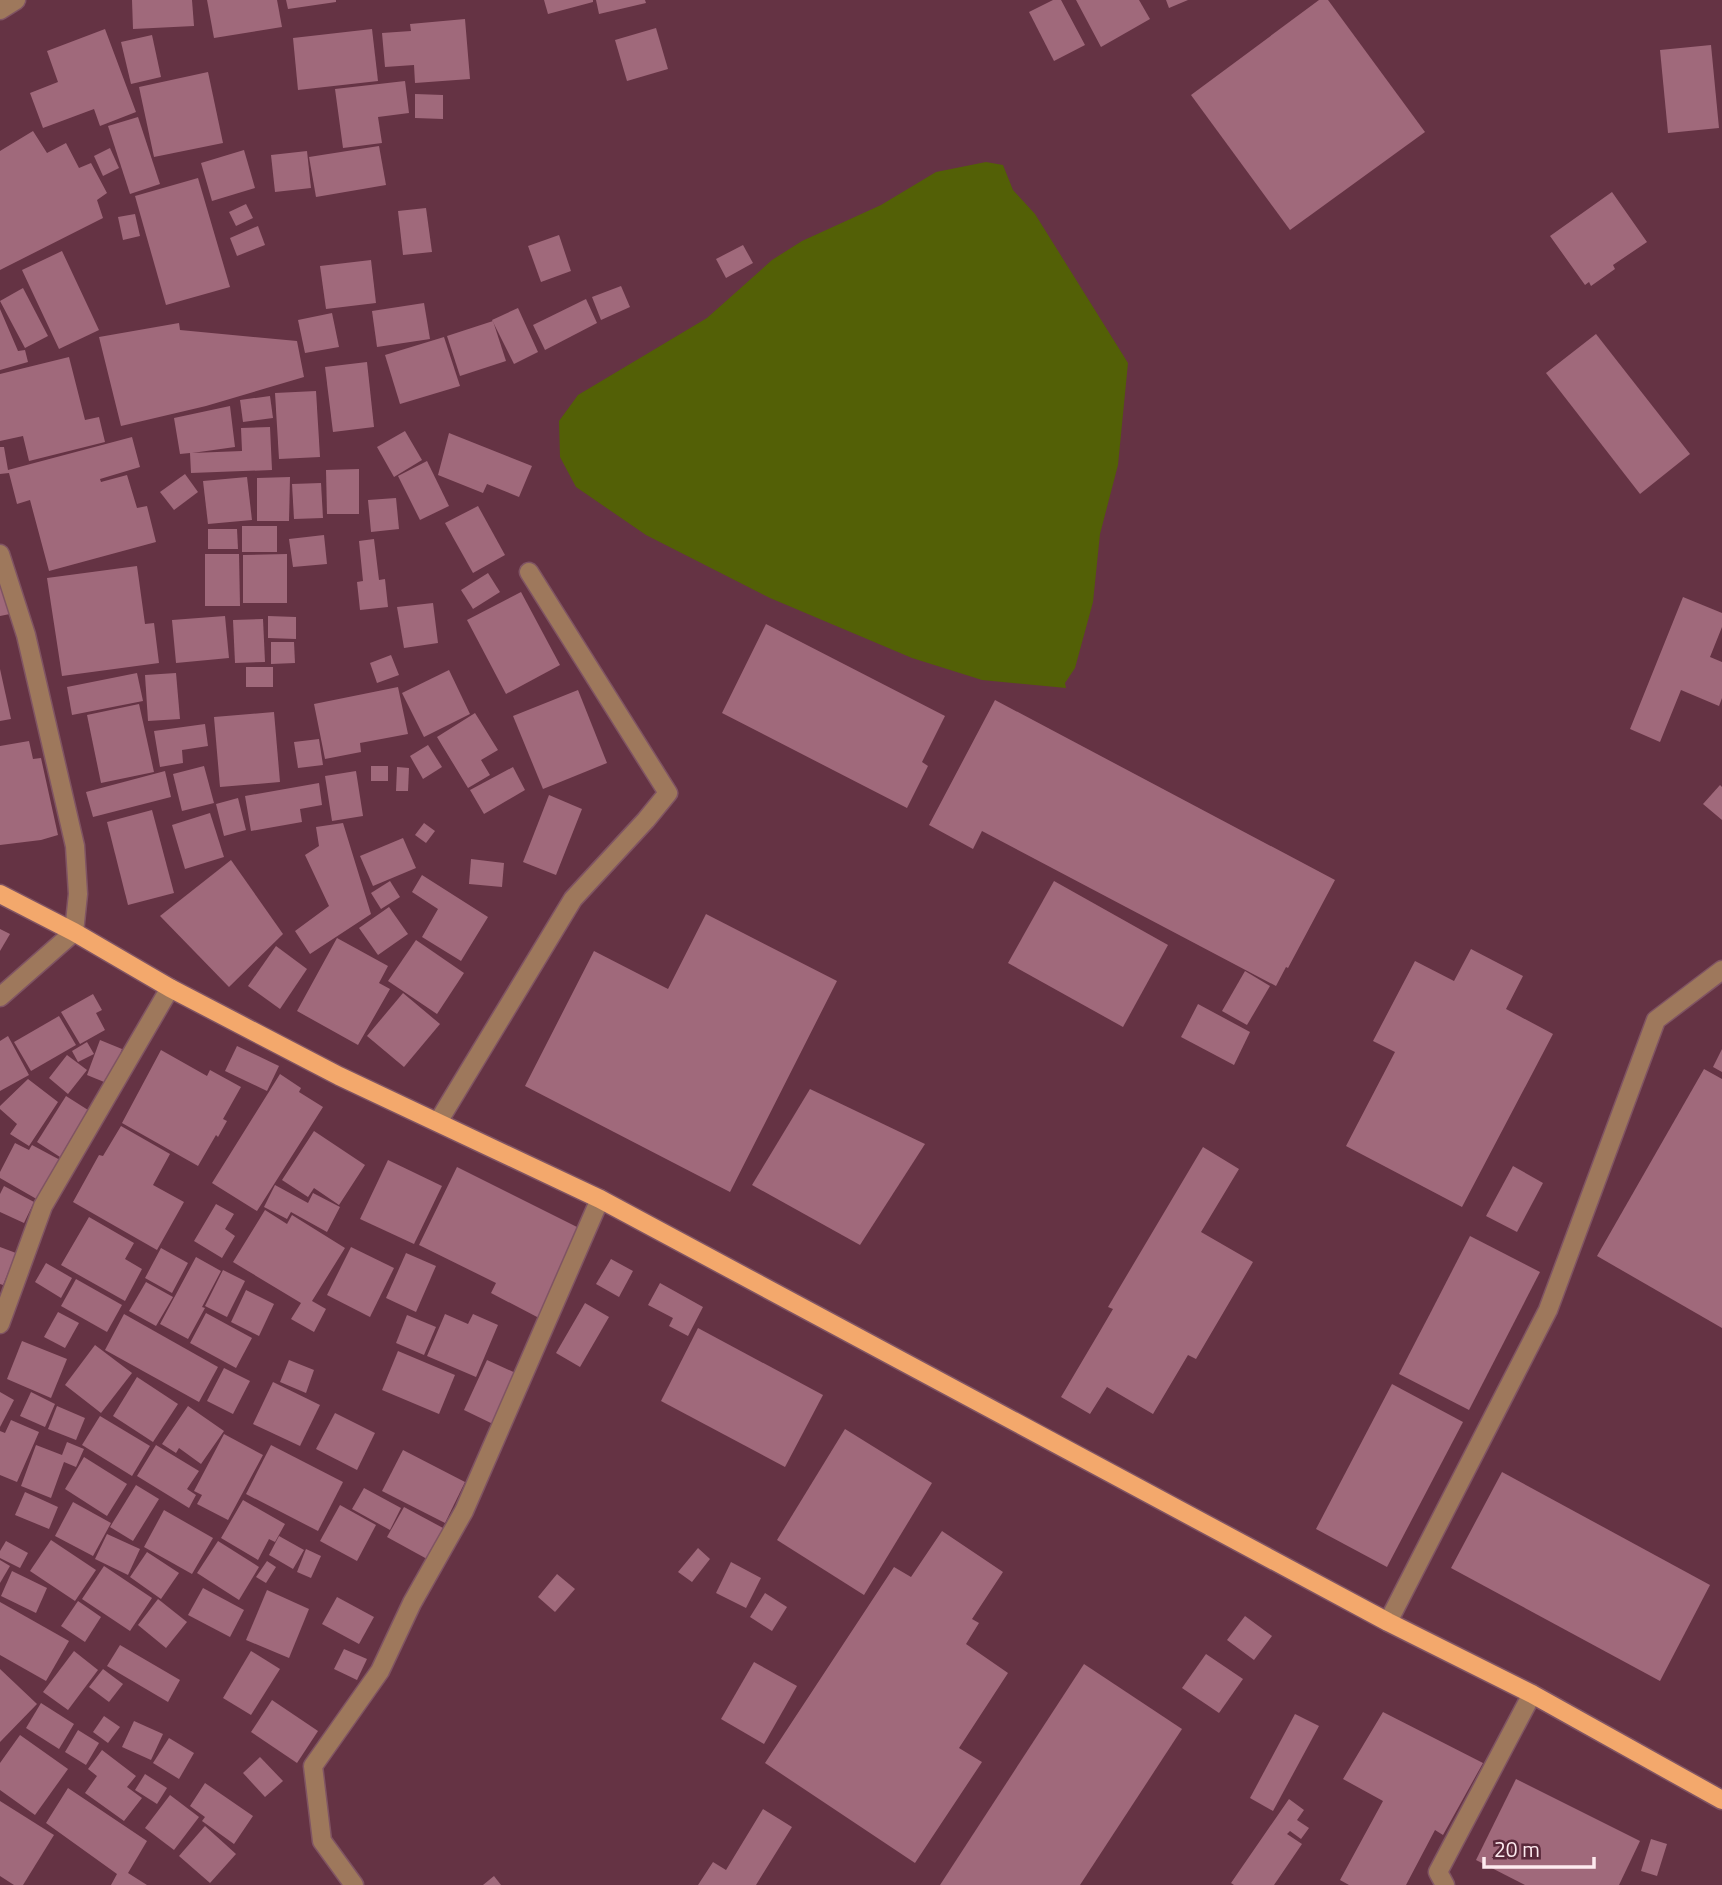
<svg xmlns="http://www.w3.org/2000/svg" width="1722" height="1885" font-family="'Titillium Web',sans-serif">
	<style>
		.green { fill: #536006 }
		.building { fill: #a0697b }
		.lines { fill: none; stroke-linecap: round; stroke-linejoin: round }
		.minor-casing { stroke: #805463; stroke-width: 21 }
		.major-casing { stroke: #805463; stroke-width: 21 }
		.minor { stroke: #9e785c; stroke-width: 18 }
		.major { stroke: #f3a86c; stroke-width: 18 }
	</style>
	<rect width="100%" height="100%" fill="#653344"/>
	<path class="green" d="M986,162L1003,165L1013,190L1035,214L1128,363L1118,465L1100,534L1093,602L1075,668L1065,683L1066,688L982,680L912,658L770,598L646,535L576,487L560,457L559,421L578,395L707,318L772,260L802,241L881,205L936,172Z"/>
	<g class="building">
		<path d="M132,0H192L194,26L133,29Z"/>
		<path d="M207,0H277L282,27L214,38Z"/>
		<path d="M286,0H336V2L288,9Z"/>
		<path d="M544,0H593V2L548,14Z"/>
		<path d="M596,0H645L646,3L599,14Z"/>
		<path d="M1053,0H1061L1085,45L1054,61L1029,12Z"/>
		<path d="M1076,0H1139L1150,19L1101,47Z"/>
		<path d="M1166,0H1188L1169,8Z"/>
		<path d="M1319,0H1328L1425,132L1290,230L1191,95Z"/>
		<path d="M465,19L470,79L415,83L414,65L385,67L382,33L411,31L410,24Z"/>
		<path d="M656,28L668,69L627,81L615,40Z"/>
		<path d="M105,29L136,112L100,126L94,109L43,128L30,93L58,82L47,51Z"/>
		<path d="M372,29L378,81L298,90L293,38Z"/>
		<path d="M152,35L161,77L131,84L121,42Z"/>
		<path d="M1711,45L1719,128L1668,133L1660,50Z"/>
		<path d="M208,72L223,143L154,157L139,87Z"/>
		<path d="M405,81L409,113L378,117L382,143L343,148L335,89Z"/>
		<path d="M415,94L443,95V119L415,118Z"/>
		<path d="M138,117L160,184L130,194L108,126Z"/>
		<path d="M33,131L47,153L66,143L79,168L91,163L107,193L97,200L103,218L0,270V151Z"/>
		<path d="M379,146L386,185L316,197L309,157Z"/>
		<path d="M110,148L119,168L103,176L94,156Z"/>
		<path d="M244,150L255,188L212,201L201,163Z"/>
		<path d="M307,151L311,188L275,192L271,155Z"/>
		<path d="M198,178L230,287L166,305L135,196Z"/>
		<path d="M1612,192L1647,242L1613,265L1615,269L1591,286L1589,282L1585,285L1550,236Z"/>
		<path d="M246,204L253,218L236,226L229,212Z"/>
		<path d="M426,208L432,252L403,255L398,211Z"/>
		<path d="M135,214L140,236L123,240L118,217Z"/>
		<path d="M258,226L265,245L237,256L230,238Z"/>
		<path d="M559,235L571,271L541,282L528,246Z"/>
		<path d="M743,245L753,263L726,278L716,259Z"/>
		<path d="M62,251L99,330L59,349L22,270Z"/>
		<path d="M371,260L376,303L326,309L320,266Z"/>
		<path d="M621,286L630,307L601,320L592,297Z"/>
		<path d="M23,288L48,336L25,348L0,301Z"/>
		<path d="M586,299L597,323L545,350L533,325Z"/>
		<path d="M424,303L430,339L377,347L372,311Z"/>
		<path d="M518,308L538,352L514,364L492,320Z"/>
		<path d="M0,309L18,351L25,350L28,362L0,370Z"/>
		<path d="M332,313L339,347L305,353L298,320Z"/>
		<path d="M493,321L506,361L460,376L447,336Z"/>
		<path d="M179,323L180,330L297,341L304,377L206,406L121,426L99,337Z"/>
		<path d="M1596,334L1690,454L1640,494L1546,373Z"/>
		<path d="M444,337L460,386L400,404L385,355Z"/>
		<path d="M69,357L85,420L99,417L105,442L29,461L23,436L0,441V374Z"/>
		<path d="M367,362L374,427L333,432L325,367Z"/>
		<path d="M316,391L320,457L279,459L275,393Z"/>
		<path d="M270,396L273,418L243,422L240,400Z"/>
		<path d="M230,406L235,447L192,453L242,451L241,428L270,427L272,470L191,473L190,453L180,454L174,418Z"/>
		<path d="M405,431L422,460L394,477L377,447Z"/>
		<path d="M449,433L532,466L519,497L487,484L483,493L438,475Z"/>
		<path d="M132,437L140,467L100,479L101,482L127,475L137,508L147,506L156,542L49,571L30,500L17,504L9,473L0,474V447H4L8,470Z"/>
		<path d="M427,461L449,506L420,520L398,476Z"/>
		<path d="M359,469V514H327L326,470Z"/>
		<path d="M185,474L198,492L174,510L160,492Z"/>
		<path d="M247,477L252,520L208,524L203,481Z"/>
		<path d="M290,477L289,521H257V478Z"/>
		<path d="M321,483L323,518L294,519L292,484Z"/>
		<path d="M396,498L399,529L371,532L368,500Z"/>
		<path d="M478,506L505,555L473,573L445,523Z"/>
		<rect x="242" y="526" width="35" height="26"/>
		<path d="M208,529H237L238,549H208Z"/>
		<path d="M324,535L327,564L293,567L289,539Z"/>
		<path d="M374,539L379,580L385,579L388,607L360,610L357,582L363,581L359,541Z"/>
		<path d="M205,554H239L240,606H205Z"/>
		<path d="M287,554V603H243V555Z"/>
		<path d="M137,566L145,624L154,623L159,663L62,676L47,578Z"/>
		<path d="M488,573L500,592L473,609L461,590Z"/>
		<path d="M0,583L10,614L0,616Z"/>
		<path d="M521,592L560,665L506,694L467,620Z"/>
		<path d="M1683,597L1722,613V627L1710,657L1722,662V698L1719,706L1681,690L1660,742L1630,729Z"/>
		<path d="M433,603L438,643L404,648L397,607Z"/>
		<path d="M225,616L229,658L176,663L172,620Z"/>
		<path d="M268,616L296,617V639L268,638Z"/>
		<path d="M263,619L265,662L235,663L233,620Z"/>
		<path d="M766,624L945,716L922,762L928,766L907,808L722,713Z"/>
		<path d="M271,642H294L295,663L271,664Z"/>
		<path d="M391,655L399,675L377,683L370,663Z"/>
		<rect x="246" y="667" width="27" height="20"/>
		<path d="M0,669L11,719L0,721Z"/>
		<path d="M449,670L470,714L424,737L402,693Z"/>
		<path d="M137,673L143,701L72,715L67,687Z"/>
		<path d="M176,673L180,719L148,721L145,675Z"/>
		<path d="M398,687L408,734L360,743L361,752L325,759L314,704Z"/>
		<path d="M578,690L607,763L543,789L513,716Z"/>
		<path d="M995,700L1335,880L1288,968L1286,967L1276,986L982,831L973,849L929,825Z"/>
		<path d="M139,704L154,772L101,783L87,715Z"/>
		<path d="M274,712L280,782L220,787L214,717Z"/>
		<path d="M475,713L498,750L481,760L490,775L468,788L437,737Z"/>
		<path d="M205,724L208,746L182,750L183,763L160,767L154,731Z"/>
		<path d="M319,739L323,765L298,768L294,742Z"/>
		<path d="M29,741L33,759L41,758L58,835L41,840L0,845V746Z"/>
		<path d="M428,745L442,767L423,779L410,756Z"/>
		<path d="M204,766L214,803L182,811L173,774Z"/>
		<rect x="371" y="766" width="17" height="15"/>
		<path d="M397,767L409,768L408,791H396Z"/>
		<path d="M513,767L525,790L484,814L470,790Z"/>
		<path d="M165,771L171,797L93,817L86,792Z"/>
		<path d="M356,771L363,816L332,821L325,776Z"/>
		<path d="M319,783L322,805L300,809L302,822L251,831L245,796Z"/>
		<path d="M1720,785L1722,787V820L1703,804Z"/>
		<path d="M549,795L582,809L556,875L523,862Z"/>
		<path d="M238,798L246,830L224,836L216,804Z"/>
		<path d="M152,810L174,893L128,905L107,822Z"/>
		<path d="M210,813L224,857L185,869L172,825Z"/>
		<path d="M343,823L371,914L310,954L295,931L329,906L305,855L319,846L316,827Z"/>
		<path d="M424,823L435,831L426,843L415,835Z"/>
		<path d="M403,838L416,868L373,886L360,856Z"/>
		<path d="M471,859L504,863L502,887L469,884Z"/>
		<path d="M231,860L283,934L229,987L160,916Z"/>
		<path d="M422,875L488,917L461,961L422,937L438,909L412,892Z"/>
		<path d="M390,881L400,897L381,909L371,893Z"/>
		<path d="M1054,881L1168,945L1123,1027L1008,963Z"/>
		<path d="M389,907L408,934L378,955L359,928Z"/>
		<path d="M706,914L837,981L730,1192L525,1086L594,951L668,989Z"/>
		<path d="M0,929L10,934L0,951Z"/>
		<path d="M337,938L388,966L379,983L390,989L358,1045L297,1011Z"/>
		<path d="M416,940L464,973L437,1014L388,981Z"/>
		<path d="M276,946L307,969L280,1009L248,986Z"/>
		<path d="M1471,949L1523,976L1506,1009L1553,1034L1462,1207L1346,1146L1395,1052L1373,1041L1415,961L1454,981Z"/>
		<path d="M1245,971L1270,986L1247,1025L1222,1011Z"/>
		<path d="M403,993L440,1024L404,1067L367,1036Z"/>
		<path d="M93,994L102,1010L96,1013L105,1030L80,1044L61,1012Z"/>
		<path d="M1198,1004L1250,1032L1234,1065L1181,1037Z"/>
		<path d="M59,1016L76,1045L31,1071L14,1042Z"/>
		<path d="M8,1036L29,1075L0,1091V1041Z"/>
		<path d="M100,1040L122,1049L109,1084L87,1075Z"/>
		<path d="M87,1042L94,1054L78,1062L72,1051Z"/>
		<path d="M237,1046L279,1066L267,1091L225,1071Z"/>
		<path d="M1722,1049V1072L1713,1067Z"/>
		<path d="M161,1050L207,1076L210,1070L241,1087L223,1119L227,1121L218,1137L216,1135L198,1166L122,1123Z"/>
		<path d="M67,1055L87,1070L68,1094L49,1078Z"/>
		<path d="M1704,1069L1722,1079V1328L1597,1256Z"/>
		<path d="M280,1074L301,1088L299,1092L323,1107L257,1211L212,1183Z"/>
		<path d="M28,1079L58,1102L29,1146L10,1134L17,1124L0,1109V1106Z"/>
		<path d="M810,1089L925,1144L860,1245L752,1185Z"/>
		<path d="M66,1096L88,1110L60,1157L37,1142Z"/>
		<path d="M121,1126L170,1154L153,1185L184,1202L157,1250L73,1202L99,1155L103,1156Z"/>
		<path d="M314,1131L365,1165L339,1205L314,1188L308,1197L282,1180Z"/>
		<path d="M15,1143L29,1150L32,1145L62,1161L40,1201L0,1178V1172Z"/>
		<path d="M1203,1147L1239,1169L1201,1232L1253,1262L1196,1359L1188,1355L1153,1414L1107,1387L1090,1414L1061,1397L1113,1309L1108,1307Z"/>
		<path d="M388,1160L442,1186L414,1244L360,1219Z"/>
		<path d="M1513,1166L1543,1183L1517,1232L1486,1216Z"/>
		<path d="M457,1167L583,1230L539,1318L491,1293L496,1283L419,1245Z"/>
		<path d="M275,1185L308,1203L313,1193L340,1207L327,1232L291,1212L287,1219L264,1207Z"/>
		<path d="M4,1186L34,1202L24,1223L0,1212V1194Z"/>
		<path d="M216,1204L234,1214L225,1229L235,1236L222,1258L194,1241Z"/>
		<path d="M265,1210L287,1224L292,1215L345,1248L312,1301L326,1309L314,1332L291,1319L301,1303L233,1262Z"/>
		<path d="M89,1217L134,1243L125,1259L142,1269L125,1301L61,1265Z"/>
		<path d="M1470,1236L1540,1272L1469,1410L1399,1374Z"/>
		<path d="M0,1247L16,1253L3,1285L0,1284Z"/>
		<path d="M351,1247L394,1268L370,1317L327,1295Z"/>
		<path d="M161,1248L188,1263L172,1293L145,1278Z"/>
		<path d="M406,1253L436,1266L416,1312L386,1298Z"/>
		<path d="M196,1257L221,1271L202,1307L205,1308L188,1339L160,1324Z"/>
		<path d="M611,1259L633,1271L619,1297L596,1284Z"/>
		<path d="M46,1263L72,1278L61,1298L35,1282Z"/>
		<path d="M223,1270L245,1281L227,1317L205,1306Z"/>
		<path d="M76,1279L122,1305L107,1332L61,1306Z"/>
		<path d="M146,1282L173,1297L156,1326L129,1311Z"/>
		<path d="M660,1283L703,1307L688,1336L669,1326L673,1318L648,1305Z"/>
		<path d="M246,1290L274,1304L259,1336L231,1322Z"/>
		<path d="M585,1303L609,1317L580,1367L556,1353Z"/>
		<path d="M58,1312L79,1323L65,1348L44,1337Z"/>
		<path d="M206,1313L252,1338L236,1368L190,1343Z"/>
		<path d="M124,1314L218,1367L199,1402L105,1350Z"/>
		<path d="M445,1314L468,1324L473,1314L498,1325L476,1377L427,1356Z"/>
		<path d="M407,1315L436,1327L424,1355L396,1343Z"/>
		<path d="M698,1328L823,1395L785,1467L661,1401Z"/>
		<path d="M22,1341L67,1359L51,1398L7,1379Z"/>
		<path d="M95,1345L132,1373L101,1413L65,1385Z"/>
		<path d="M398,1351L455,1375L439,1414L382,1390Z"/>
		<path d="M289,1360L314,1370L306,1393L280,1382Z"/>
		<path d="M487,1360L518,1374L495,1425L464,1410Z"/>
		<path d="M224,1368L250,1381L233,1414L207,1401Z"/>
		<path d="M137,1377L178,1404L153,1442L113,1416Z"/>
		<path d="M273,1382L320,1405L300,1446L253,1424Z"/>
		<path d="M1392,1384L1463,1422L1387,1567L1316,1529Z"/>
		<path d="M0,1392L14,1400L0,1427Z"/>
		<path d="M31,1392L55,1404L45,1427L20,1416Z"/>
		<path d="M57,1406L85,1418L76,1440L48,1429Z"/>
		<path d="M188,1406L224,1431L201,1464L179,1448L176,1453L162,1444Z"/>
		<path d="M335,1413L375,1433L357,1470L316,1449Z"/>
		<path d="M100,1416L150,1446L132,1476L82,1445Z"/>
		<path d="M11,1420L39,1432L17,1482L0,1475V1431L5,1433Z"/>
		<path d="M845,1429L932,1483L864,1595L777,1540Z"/>
		<path d="M224,1434L263,1455L228,1520L197,1504L202,1495L194,1491Z"/>
		<path d="M67,1442L84,1449L76,1467L64,1462L51,1498L21,1486L36,1445L62,1455Z"/>
		<path d="M156,1445L199,1471L187,1489L196,1495L189,1508L137,1476Z"/>
		<path d="M271,1445L343,1482L318,1531L246,1494Z"/>
		<path d="M403,1450L465,1482L445,1523L382,1491Z"/>
		<path d="M84,1457L127,1484L107,1516L65,1489Z"/>
		<path d="M1502,1472L1710,1585L1660,1681L1451,1568Z"/>
		<path d="M136,1485L159,1499L133,1541L110,1527Z"/>
		<path d="M364,1488L401,1508L390,1530L352,1509Z"/>
		<path d="M25,1492L58,1507L49,1529L15,1515Z"/>
		<path d="M243,1500L285,1524L275,1542L269,1539L258,1560L221,1538Z"/>
		<path d="M73,1502L111,1523L93,1556L55,1536Z"/>
		<path d="M340,1505L376,1525L357,1561L320,1541Z"/>
		<path d="M404,1507L443,1528L427,1559L387,1537Z"/>
		<path d="M164,1510L213,1538L192,1574L144,1547Z"/>
		<path d="M942,1531L1003,1572L972,1619L979,1623L966,1644L1008,1673L959,1748L982,1762L915,1863L765,1763L894,1567L911,1577Z"/>
		<path d="M107,1534L140,1549L128,1575L95,1559Z"/>
		<path d="M279,1536L304,1550L293,1569L269,1555Z"/>
		<path d="M51,1540L96,1570L75,1601L30,1571Z"/>
		<path d="M6,1541L28,1553L20,1568L0,1558V1551Z"/>
		<path d="M218,1541L259,1567L239,1600L197,1573Z"/>
		<path d="M698,1548L710,1559L692,1582L678,1572Z"/>
		<path d="M306,1549L321,1556L311,1578L297,1572Z"/>
		<path d="M147,1552L179,1573L161,1599L130,1577Z"/>
		<path d="M0,1560L10,1566L0,1583Z"/>
		<path d="M267,1561L276,1567L266,1583L256,1577Z"/>
		<path d="M731,1562L761,1578L746,1608L716,1593Z"/>
		<path d="M104,1566L152,1598L130,1631L82,1599Z"/>
		<path d="M12,1571L47,1588L36,1613L1,1596Z"/>
		<path d="M557,1574L575,1589L555,1612L538,1597Z"/>
		<path d="M203,1588L244,1610L230,1637L188,1615Z"/>
		<path d="M267,1590L309,1609L289,1658L246,1640Z"/>
		<path d="M765,1593L787,1607L772,1631L750,1617Z"/>
		<path d="M337,1597L374,1617L359,1644L322,1624Z"/>
		<path d="M158,1599L187,1622L166,1648L138,1625Z"/>
		<path d="M78,1601L101,1617L85,1642L61,1626Z"/>
		<path d="M0,1602L69,1641L46,1681L0,1655Z"/>
		<path d="M1245,1616L1272,1636L1254,1660L1227,1640Z"/>
		<path d="M120,1645L180,1680L168,1702L107,1666Z"/>
		<path d="M344,1649L367,1659L357,1680L334,1669Z"/>
		<path d="M74,1651L98,1670L68,1710L43,1692Z"/>
		<path d="M251,1651L280,1669L251,1715L223,1698Z"/>
		<path d="M1206,1654L1243,1679L1219,1713L1182,1688Z"/>
		<path d="M754,1662L797,1686L764,1744L721,1719Z"/>
		<path d="M1084,1664L1182,1729L1080,1885H940Z"/>
		<path d="M0,1669L37,1704L0,1742Z"/>
		<path d="M103,1669L123,1684L109,1702L89,1687Z"/>
		<path d="M272,1700L318,1731L297,1763L251,1732Z"/>
		<path d="M41,1703L74,1724L59,1749L26,1728Z"/>
		<path d="M1383,1712L1483,1763L1443,1835L1435,1830L1406,1885H1349L1340,1880L1383,1801L1343,1779Z"/>
		<path d="M1295,1714L1319,1726L1273,1811L1250,1798Z"/>
		<path d="M104,1716L120,1727L108,1743L93,1732Z"/>
		<path d="M134,1721L163,1734L151,1760L122,1747Z"/>
		<path d="M78,1730L99,1743L86,1765L65,1752Z"/>
		<path d="M20,1735L68,1769L35,1815L0,1790V1763Z"/>
		<path d="M169,1738L194,1753L179,1779L153,1763Z"/>
		<path d="M102,1750L136,1776L127,1787L142,1798L124,1821L85,1793L97,1776L88,1769Z"/>
		<path d="M260,1757L283,1781L265,1797L243,1773Z"/>
		<path d="M145,1774L167,1788L157,1804L135,1790Z"/>
		<path d="M1516,1779L1640,1841L1619,1885H1525L1476,1860Z"/>
		<path d="M205,1783L253,1816L234,1844L202,1821L205,1817L190,1806Z"/>
		<path d="M68,1788L147,1841L128,1873L147,1885H111L117,1874L46,1823Z"/>
		<path d="M170,1795L199,1817L174,1850L145,1828Z"/>
		<path d="M1289,1799L1304,1810L1297,1820L1309,1828L1301,1839L1290,1831L1287,1834L1302,1844L1274,1885H1234L1231,1883Z"/>
		<path d="M0,1801L54,1835L23,1885H14L0,1876Z"/>
		<path d="M763,1809L792,1827L756,1885H698L713,1862L726,1870Z"/>
		<path d="M205,1826L236,1854L210,1883L179,1856Z"/>
		<path d="M1651,1839L1667,1844L1657,1876L1641,1871Z"/>
		<path d="M494,1876L501,1885H483Z"/>
	</g>
	<g class="lines">
		<g class="minor-casing">
			<g id="minor">
				<path d="M0,10L16,0"/>
				<path d="M0,554L26,635L75,846L78,894L74,932L0,997"/>
				<path d="M438,1122L573,899L646,820L668,793L529,572"/>
				<path d="M0,1324L43,1206L170,988"/>
				<path d="M1388,1622L1548,1310L1656,1020L1722,970"/>
				<path d="M354,1885L322,1841L313,1766L380,1671L412,1603L464,1511L600,1199"/>
				<path d="M1445,1885L1438,1872L1532,1694"/>
			</g>
		</g>
		<g class="major-casing">
			<path id="major" d="M0,894L74,932L170,988L339,1076L600,1199L1388,1622L1532,1694L1722,1800"/>
		</g>
		<use href="#minor" class="minor"/>
		<use href="#major" class="major"/>
	</g>
	<path d="M1484 1857v10h110v-10" fill="none" stroke="#fdeaef" stroke-width="3.5"/>
	<text x="1494" y="1857" font-size="21" fill="#fdeaef" stroke="#59283a" stroke-width="5" paint-order="stroke">20 m</text>
</svg>
